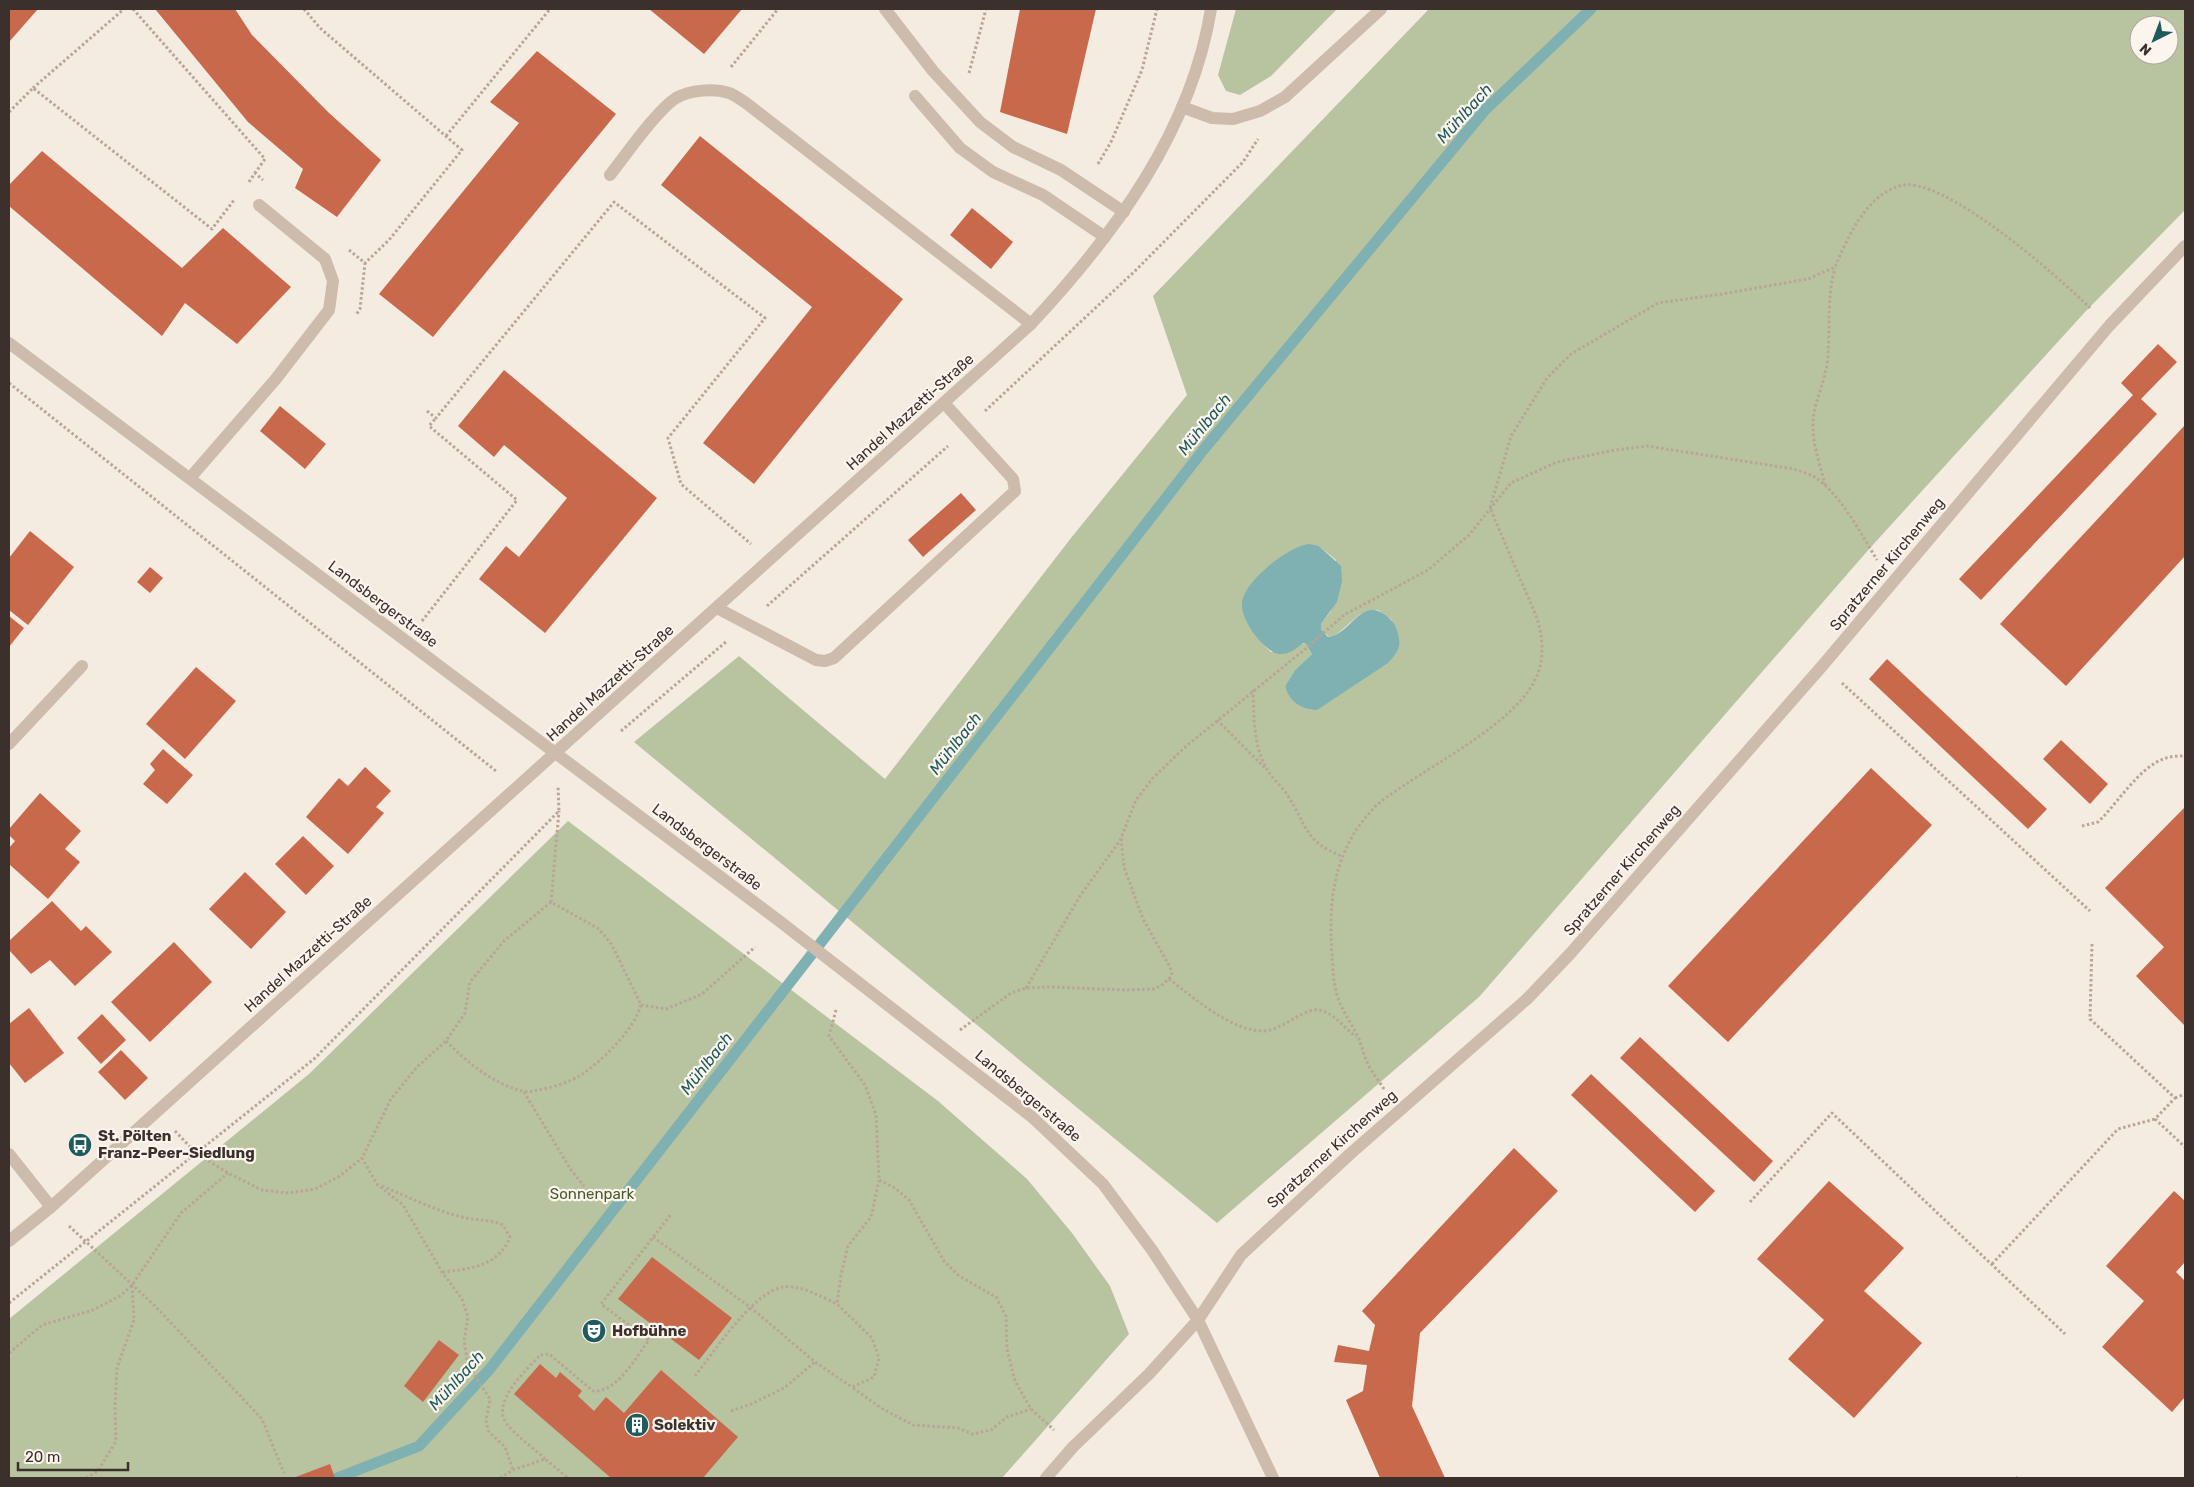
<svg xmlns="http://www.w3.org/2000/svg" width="2194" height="1487" font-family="Rubik,sans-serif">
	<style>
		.green { fill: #b8c4a0; fill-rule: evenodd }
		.water { fill: #7fb0b2 }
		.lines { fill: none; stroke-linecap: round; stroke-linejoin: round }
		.stream { stroke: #7fb0b2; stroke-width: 11 }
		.building { fill: #c8694b }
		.path { stroke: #b9a596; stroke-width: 3; stroke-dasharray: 2.5 2.5; stroke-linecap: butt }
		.minor { stroke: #cdbbac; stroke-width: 12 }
		.labels { text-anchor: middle; stroke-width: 4.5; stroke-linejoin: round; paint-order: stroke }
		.street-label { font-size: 15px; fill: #3b302b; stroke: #fbf5ee }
		.poi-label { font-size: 15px; font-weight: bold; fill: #3b302b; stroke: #fbf5ee; text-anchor: start }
		.park-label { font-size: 15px; fill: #4a5a2e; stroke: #fbf5ee }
		.water-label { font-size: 16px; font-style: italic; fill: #1f5a5e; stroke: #fbf5ee }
	</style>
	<rect width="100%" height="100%" fill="#f4ebe1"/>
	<g class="green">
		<path d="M1236,9H1337L1271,76L1240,95L1226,91L1218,75Z"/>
		<path d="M1429,9H2185V210L2085,312L1870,548L1479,997L1217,1223L634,742L739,656L885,779L1071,538L1187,395L1153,296ZM2139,25H2169V55H2139ZM1319,546L1336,560L1331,611L1321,624V629L1329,637L1336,635L1360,614L1378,610L1392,620L1317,710C1301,710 1290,701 1285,686L1295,670L1312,654L1305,643L1271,652C1207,589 1266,572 1319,546Z"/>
		<path d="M568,821L938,1101L1027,1179L1072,1233L1110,1286L1129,1334L1002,1478H9V1319L309,1074Z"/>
	</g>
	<path class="water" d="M1309,544L1319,546L1341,566L1342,581L1337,602L1321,624V629L1328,637C1349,636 1360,598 1384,614C1394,621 1397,627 1399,639C1401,649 1394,656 1388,663L1317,710C1301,710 1289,701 1285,686L1295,670L1312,654L1305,643H1303C1296,649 1288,655 1279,654C1263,651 1240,619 1242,603C1244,581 1289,546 1309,544Z"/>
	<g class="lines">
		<path class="stream" d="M337,1478L419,1446L489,1370L1204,449L1485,110L1591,9"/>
	</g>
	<g class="building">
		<path d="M9,9H38L9,42Z"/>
		<path d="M155,9H235L252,35L328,112L381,160L337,217L295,188L303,169L248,122Z"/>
		<path d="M649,9H742L704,54Z"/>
		<path d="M1020,9H1096L1067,134L1000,112Z"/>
		<path d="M537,51L616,114L433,337L379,294L519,123L490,102Z"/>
		<path d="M700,136L903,299L754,484L703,443L812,307L661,185Z"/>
		<path d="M42,151L182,268L223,228L291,287L237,344L185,303L162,336L9,206V185Z"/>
		<path d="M972,208L1013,242L991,269L950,235Z"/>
		<path d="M2158,344L2177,362L2141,399L2157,414L1981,600L1959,579L2133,395L2121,383Z"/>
		<path d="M504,370L657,498L545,633L479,579L506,546L519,557L567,498L504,445L494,457L458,426Z"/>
		<path d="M280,406L326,444L305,469L260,431Z"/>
		<path d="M2185,425V556L2066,686L2000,624Z"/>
		<path d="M961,493L976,510L923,557L908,540Z"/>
		<path d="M30,531L74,567L28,625L9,610V558Z"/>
		<path d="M150,567L163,578L150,593L137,582Z"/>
		<path d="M9,616L24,628L9,647Z"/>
		<path d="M1887,659L2047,809L2028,829L1869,679Z"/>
		<path d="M196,667L236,701L185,759L146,724Z"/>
		<path d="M2061,740L2108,784L2090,804L2043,759Z"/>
		<path d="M163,749L193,775L167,804L143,784L155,770L150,764Z"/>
		<path d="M365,767L391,791L376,807L384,813L348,854L306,817L339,778L348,786Z"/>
		<path d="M1871,768L1932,825L1728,1042L1668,986Z"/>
		<path d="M40,793L81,831L65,849L80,862L48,899L9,864V848L15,841L9,835V829Z"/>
		<path d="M2184,808L2185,810V1026L2136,976L2164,947L2105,888Z"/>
		<path d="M303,836L334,866L306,895L275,864Z"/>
		<path d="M245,872L286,912L251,949L209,909Z"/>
		<path d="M52,901L81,931L86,926L112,952L75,986L50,960L31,974L9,950V941Z"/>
		<path d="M174,942L212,982L150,1042L111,1002Z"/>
		<path d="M29,1008L64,1053L25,1083L9,1063V1024Z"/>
		<path d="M102,1014L126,1040L101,1064L77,1038Z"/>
		<path d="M1640,1037L1773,1161L1754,1182L1620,1058Z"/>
		<path d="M121,1050L148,1078L125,1100L98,1072Z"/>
		<path d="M1591,1074L1715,1191L1695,1212L1571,1095Z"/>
		<path d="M1514,1148L1558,1191L1420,1333L1412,1406L1445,1478H1380L1346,1400L1363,1391L1367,1365L1334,1362L1338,1345L1369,1351L1375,1325L1362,1311Z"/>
		<path d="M1829,1181L1904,1248L1864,1291L1922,1343L1854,1418L1788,1359L1824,1320L1757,1259Z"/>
		<path d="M2174,1191L2185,1201V1262L2176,1272L2185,1281V1397L2172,1412L2102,1347L2144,1301L2106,1266Z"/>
		<path d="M652,1257L732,1318L699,1360L618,1299Z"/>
		<path d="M439,1340L459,1355L423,1402L404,1386Z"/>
		<path d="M540,1364L556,1378L560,1372L582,1391L578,1396L594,1411L606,1397L624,1413L661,1370L738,1437L703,1478H611L514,1394Z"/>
		<path d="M330,1464L335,1478H293Z"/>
	</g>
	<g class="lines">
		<g class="path">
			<path d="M133,9L265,159L255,173"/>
			<path d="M304,9L320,28L462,150L389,240L365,263"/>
			<path d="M731,67L778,9"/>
			<path d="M969,73L986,9"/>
			<path d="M33,88L124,9"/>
			<path d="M9,112L33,88L212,229L234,200"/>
			<path d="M446,136L550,9"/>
			<path d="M1098,164L1111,142L1142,70L1157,9"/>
			<path d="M249,182L255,173L263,180"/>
			<path d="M349,250L365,263L360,309L356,315"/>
			<path d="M9,383L496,771"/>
			<path d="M427,411L436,418L614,202L765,318L668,438L681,484L751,544"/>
			<path d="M985,411L1135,271L1243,162L1258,139"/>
			<path d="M1825,485C1821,467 1813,446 1813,428C1812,405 1824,386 1827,364C1831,332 1826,299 1835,268"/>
			<path d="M767,606L948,446"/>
			<path d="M422,621L517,500L429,426L436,418"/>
			<path d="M1842,683L2090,911"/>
			<path d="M1253,690C1254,716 1253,746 1267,769C1272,779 1282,786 1288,796C1307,825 1304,842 1342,856"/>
			<path d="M1217,720L1265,768"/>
			<path d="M621,731L727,641"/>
			<path d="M2082,826L2098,822L2103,817C2120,799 2142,765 2166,758C2172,756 2179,756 2185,756"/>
			<path d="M551,902L559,811"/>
			<path d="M2092,944L2090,1019L2175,1098L2155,1119L2185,1147"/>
			<path d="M1169,979L1172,975L1170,967L1143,919L1124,867L1121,838L1136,800L1153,778L1184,748L1304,650L1344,615L1428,570L1469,535L1511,483L1557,462L1615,450L1647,446L1794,469C1801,472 1809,473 1816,478C1840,494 1862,535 1877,560"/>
			<path d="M1026,988L1080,896L1121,839"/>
			<path d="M641,1005L666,1009L702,994L755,947"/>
			<path d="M836,1010L829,1036L865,1085L876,1115L879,1180L895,1188L909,1200L944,1261L959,1276L996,1297L1006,1316L1007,1349L1015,1381L1031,1409L1054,1430"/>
			<path d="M960,1030L1011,993L1026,988L1050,987L1126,990L1153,989L1161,986L1169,979C1193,997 1231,1031 1263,1031C1284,1031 1306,1004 1323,1011C1335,1015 1346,1029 1356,1037"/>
			<path d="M446,1041C468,1063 492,1083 522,1091C527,1093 533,1091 538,1090C551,1088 570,1082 581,1075C602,1061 634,1030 641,1005L612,945L599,929L551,902L504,941L470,982L465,1013L446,1041L416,1068L391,1099L362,1158L377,1184L403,1205L442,1272L462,1299L468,1317L464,1341L468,1365L490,1399L486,1420L488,1431L505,1447L513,1470"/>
			<path d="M1384,1089C1379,1081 1372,1073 1368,1064C1364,1056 1362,1047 1359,1039C1352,1024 1342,1011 1337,995C1333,982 1333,967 1332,954C1328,900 1334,850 1373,809C1382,799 1395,792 1406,784C1442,760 1509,723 1531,687C1545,666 1544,641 1537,618L1490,508L1511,436L1547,378L1571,354L1658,303L1722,294L1808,279L1835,267C1848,237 1865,197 1899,186C1940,172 2060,278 2090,308"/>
			<path d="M524,1092L571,1170L584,1186"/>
			<path d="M2175,1098L2185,1094"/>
			<path d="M175,1131L196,1153L228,1173L262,1190L288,1193L315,1189L340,1176L362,1158"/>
			<path d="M382,1186C408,1197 434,1210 462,1217C476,1221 490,1219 503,1225L510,1237C499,1266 470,1269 443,1272"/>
			<path d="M1750,1202L1832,1113L2065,1334"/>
			<path d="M69,1226L154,1305L262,1419L284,1473"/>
			<path d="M653,1237L750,1307L815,1362L852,1387L874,1377L879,1358L872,1338L837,1304L841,1275L848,1246L871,1217L879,1180"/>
			<path d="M1992,1264L2118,1129L2155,1119"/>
			<path d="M9,1303L314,1059L559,811L558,786"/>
			<path d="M9,1353L42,1325L93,1310L120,1296L132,1285L181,1213L228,1173"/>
			<path d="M695,1376C714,1352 753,1292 783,1287C799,1284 822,1297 837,1304"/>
			<path d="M853,1388L881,1408L913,1425L958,1428L972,1434L991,1430L1007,1417L1031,1409"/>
			<path d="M731,1411L751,1404L784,1388L815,1362"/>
			<path d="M545,1459C534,1448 517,1437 507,1424C490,1402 526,1371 540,1355L549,1354L593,1391C617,1393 636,1357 649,1340L601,1304L672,1213"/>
			<path d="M86,1478L98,1471L116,1441L115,1407L117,1368L134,1320L132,1286"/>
			<path d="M500,1478L513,1470L545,1459L568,1478"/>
			<path d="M2017,1478L2018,1477"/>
		</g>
		<g class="minor">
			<path d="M885,9L933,71L980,122L1013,147L1061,170L1124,212"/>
			<path d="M915,96L960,148L993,172L1043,195L1105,237"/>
			<path d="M1182,107L1212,118L1233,119L1260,111L1285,97L1381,9"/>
			<path d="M610,175C625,156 657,110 676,98C690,90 714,88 729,93C735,95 741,100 746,103L1031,324"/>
			<path d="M9,343L778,920L1032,1117L1103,1184L1152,1250L1198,1320L1273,1478"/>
			<path d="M190,478L275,380L329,310L333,281L325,259L259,205"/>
			<path d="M717,608L816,660L825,661L834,658L1015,491L1013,479L944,403"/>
			<path d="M9,744L82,666"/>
			<path d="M9,1154L51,1207"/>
			<path d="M9,1241L51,1207L1031,324C1114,235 1191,132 1211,9"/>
			<path d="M1046,1478L1073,1447L1149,1374L1198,1320L1241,1255L1350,1154L1527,999L1569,955L1823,665L2109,326L2185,246"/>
		</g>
	</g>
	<defs>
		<g id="bus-disc" transform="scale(1.25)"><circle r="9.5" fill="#1f5a5e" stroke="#fbf5ee"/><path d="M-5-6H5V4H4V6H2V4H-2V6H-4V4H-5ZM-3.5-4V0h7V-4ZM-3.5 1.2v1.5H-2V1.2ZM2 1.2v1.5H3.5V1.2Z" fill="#fff"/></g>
		<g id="theatre-disc" transform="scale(1.25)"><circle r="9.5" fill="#1f5a5e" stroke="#fbf5ee"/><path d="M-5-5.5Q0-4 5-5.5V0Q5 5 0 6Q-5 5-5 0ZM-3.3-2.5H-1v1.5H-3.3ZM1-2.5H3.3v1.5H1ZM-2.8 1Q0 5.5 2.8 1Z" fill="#fff"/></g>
		<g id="building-disc" transform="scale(1.25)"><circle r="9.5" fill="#1f5a5e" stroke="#fbf5ee"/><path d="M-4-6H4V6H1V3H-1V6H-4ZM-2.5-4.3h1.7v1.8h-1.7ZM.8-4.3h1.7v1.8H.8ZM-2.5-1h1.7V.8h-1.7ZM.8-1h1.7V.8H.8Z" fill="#fff"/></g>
	</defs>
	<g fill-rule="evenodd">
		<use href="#bus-disc" x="80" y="1145"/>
		<use href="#theatre-disc" x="594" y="1331"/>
		<use href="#building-disc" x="637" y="1425"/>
	</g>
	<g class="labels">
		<g class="street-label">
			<text transform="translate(910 412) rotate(-42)" y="5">Handel Mazzetti-Straße</text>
			<text transform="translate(1887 564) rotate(-50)" y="5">Spratzerner Kirchenweg</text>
			<text transform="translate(383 604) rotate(37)" y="5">Landsbergerstraße</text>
			<text transform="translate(610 683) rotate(-42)" y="5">Handel Mazzetti-Straße</text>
			<text transform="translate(707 847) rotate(37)" y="5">Landsbergerstraße</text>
			<text transform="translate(1622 870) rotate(-49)" y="5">Spratzerner Kirchenweg</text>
			<text transform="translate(308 954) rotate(-42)" y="5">Handel Mazzetti-Straße</text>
			<text transform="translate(1028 1096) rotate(40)" y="5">Landsbergerstraße</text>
			<text transform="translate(1332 1149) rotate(-42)" y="5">Spratzerner Kirchenweg</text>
		</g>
		<g class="poi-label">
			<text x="98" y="1141">St. Pölten<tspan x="98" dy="17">Franz-Peer-Siedlung</tspan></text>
			<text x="612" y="1336">Hofbühne</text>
			<text x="654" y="1430">Solektiv</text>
		</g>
		<g class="park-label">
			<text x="592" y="1199">Sonnenpark</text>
		</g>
		<g class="water-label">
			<text transform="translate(1464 113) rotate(-48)" y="6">Mühlbach</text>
			<text transform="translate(1204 424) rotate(-51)" y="6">Mühlbach</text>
			<text transform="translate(955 743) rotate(-52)" y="6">Mühlbach</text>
			<text transform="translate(706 1063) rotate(-52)" y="6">Mühlbach</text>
			<text transform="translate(456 1380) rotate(-48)" y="6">Mühlbach</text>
		</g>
	</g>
	<rect width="2194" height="1487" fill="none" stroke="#3b302b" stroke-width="20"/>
	<g transform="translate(2154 40) rotate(222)"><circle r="24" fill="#fbf5ee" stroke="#aea6a0"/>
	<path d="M0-4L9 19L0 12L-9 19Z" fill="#1f5a5e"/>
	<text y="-8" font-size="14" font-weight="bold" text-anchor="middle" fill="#3b302b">N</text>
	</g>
	<path d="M18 1462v8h110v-8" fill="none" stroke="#3b302b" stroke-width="2.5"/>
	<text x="25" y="1462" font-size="15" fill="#3b302b" stroke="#fbf5ee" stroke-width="4" paint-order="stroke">20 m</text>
</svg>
